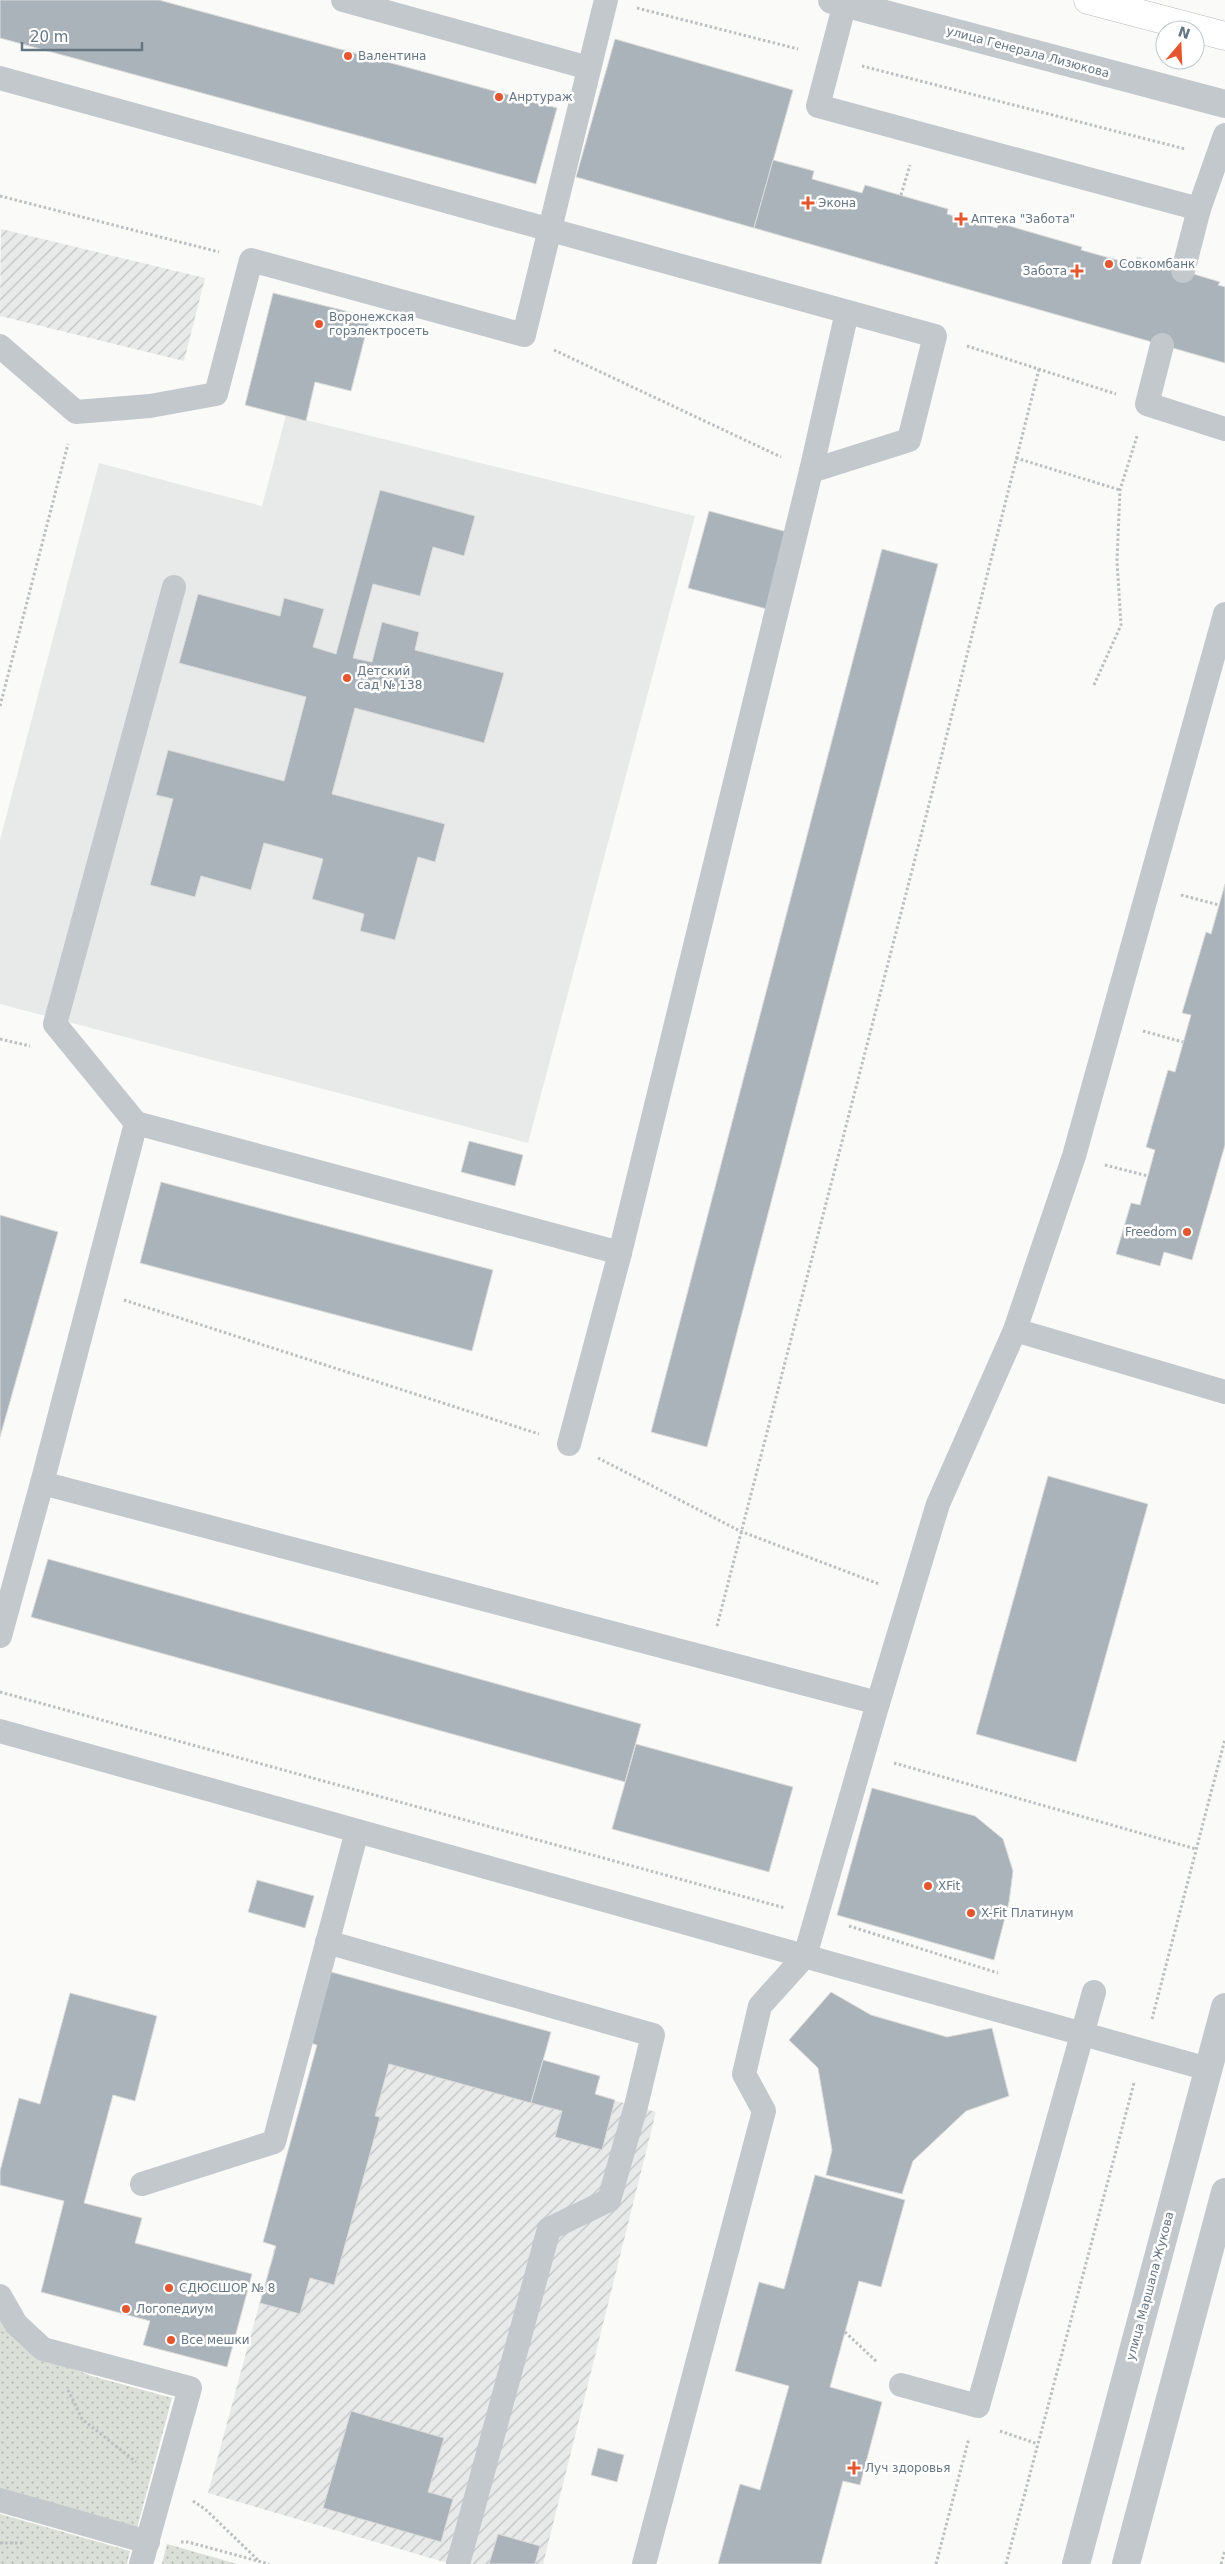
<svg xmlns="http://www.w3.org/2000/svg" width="1225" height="2564" font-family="'DejaVu Sans',sans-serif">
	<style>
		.built { fill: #e8e9e9 }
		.industrial { fill: url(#industrial-furrows) }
		.grass { fill: url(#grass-dots) }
		.building { fill: #aab3b9; stroke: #dcdcda }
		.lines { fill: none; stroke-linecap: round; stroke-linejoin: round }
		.secondary-casing { stroke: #b3babf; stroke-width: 29 }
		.path { stroke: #bbbfc2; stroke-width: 3; stroke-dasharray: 2.5 2.5; stroke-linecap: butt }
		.service { stroke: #c3c8cc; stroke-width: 24 }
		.minor { stroke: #c3c8cc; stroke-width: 28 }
		.tertiary { stroke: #c3c8cc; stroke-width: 28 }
		.secondary { stroke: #fff; stroke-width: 28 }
		.poi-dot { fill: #e4572e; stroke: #fff; stroke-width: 2 }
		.labels { text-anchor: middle; stroke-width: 5; stroke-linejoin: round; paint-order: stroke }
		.street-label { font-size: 12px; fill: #657683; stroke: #fff }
		.poi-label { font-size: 12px; fill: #657683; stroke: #fff; text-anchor: start }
	</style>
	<defs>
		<pattern id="industrial-furrows" width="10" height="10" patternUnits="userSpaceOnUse" patternTransform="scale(1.25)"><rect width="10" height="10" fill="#e8e9e9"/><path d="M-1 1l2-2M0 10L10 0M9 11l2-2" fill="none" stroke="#c0c1c2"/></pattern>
		<pattern id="grass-dots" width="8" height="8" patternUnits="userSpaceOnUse" patternTransform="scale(1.25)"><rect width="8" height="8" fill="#dadfd7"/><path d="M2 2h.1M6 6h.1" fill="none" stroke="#b4b9b4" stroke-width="1.8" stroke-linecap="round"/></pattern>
	</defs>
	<rect width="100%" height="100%" fill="#fafaf8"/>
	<path class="built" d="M286,415L695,516L528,1143L0,1004V840L99,463L262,506Z"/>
	<g class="industrial">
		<path d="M1,229L205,278L184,361L0,316Z"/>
		<path d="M331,1972L551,2032L543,2060L600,2076L595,2095L656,2112L543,2564H451L208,2493L275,2246L263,2242L317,2045L311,2043Z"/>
	</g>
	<g class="grass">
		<path d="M0,2315L55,2362L92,2376L172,2398L137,2528L0,2489Z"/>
		<path d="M0,2514L130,2551L127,2564H0Z"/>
		<path d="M167,2544L237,2564H162Z"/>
	</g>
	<g class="building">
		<path d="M0,0H159L557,108L536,184L0,38Z"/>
		<path d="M615,39L793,90L754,228L576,177Z"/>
		<path d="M773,160L814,171L812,179L862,193L865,185L948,209L947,214L997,228L999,223L1082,247L1081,250L1135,265L1137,257L1220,282L1218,285L1225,287V363L754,228Z"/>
		<path d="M273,293L370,317L351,391L315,382L306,421L245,405Z"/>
		<path d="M380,490L475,516L464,556L433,547L420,596L373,584L353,658L372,662L382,622L419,632L415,650L504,673L484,743L355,708L332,794L445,824L435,862L418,857L395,940L360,931L364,914L312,899L323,859L264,843L251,890L201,876L195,897L150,885L173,799L156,795L168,750L284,781L306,697L179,663L198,594L280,616L284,598L324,609L313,647L336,654Z"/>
		<path d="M709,511L787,532L767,609L688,588Z"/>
		<path d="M882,549L938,564L707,1447L651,1432Z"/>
		<path d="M1225,884V1145L1192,1260L1164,1252L1160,1266L1116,1254L1131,1203L1140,1205L1155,1150L1146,1147L1168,1070L1175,1072L1191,1015L1182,1013L1206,932L1211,934Z"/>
		<path d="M469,1141L523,1155L515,1186L461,1172Z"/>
		<path d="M161,1182L493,1270L472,1351L140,1263Z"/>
		<path d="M0,1215L58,1232L0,1437Z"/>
		<path d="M1048,1476L1148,1504L1076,1762L976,1734Z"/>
		<path d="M48,1559L641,1724L625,1782L31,1617Z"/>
		<path d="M636,1744L793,1787L769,1872L612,1829Z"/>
		<path d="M872,1788L975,1816L1003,1839L1013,1871L1009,1902L994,1960L837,1915Z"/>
		<path d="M257,1880L314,1896L305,1928L248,1912Z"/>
		<path d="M331,1972L551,2032L531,2103L389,2064L375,2116L380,2117L334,2285L310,2278L300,2314L260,2303L276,2246L263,2242L317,2045L311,2043Z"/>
		<path d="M831,1992L871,2015L947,2037L992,2028L1009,2096L966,2111L913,2161L902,2194L826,2175L832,2150L818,2068L789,2040Z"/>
		<path d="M70,1993L157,2016L135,2101L113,2095L84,2203L142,2218L135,2243L252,2274L227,2367L143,2345L150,2321L41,2292L64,2201L0,2185V2171L19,2098L40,2104Z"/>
		<path d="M543,2060L600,2076L595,2094L615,2100L602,2150L555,2137L562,2111L531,2103Z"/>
		<path d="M815,2175L905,2200L881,2287L859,2281L830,2387L882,2402L860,2485L843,2481L821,2564H718L740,2484L760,2490L789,2386L735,2371L759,2282L784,2289Z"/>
		<path d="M351,2411L444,2438L428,2492L453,2499L441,2542L323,2508Z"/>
		<path d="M598,2448L624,2455L617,2482L591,2475Z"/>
		<path d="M498,2534L540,2546L535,2564H489Z"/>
	</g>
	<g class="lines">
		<g class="secondary-casing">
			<path id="secondary" d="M1088,0L1225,36"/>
		</g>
		<g class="path">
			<path d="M637,8L798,49"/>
			<path d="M862,66L1185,149"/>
			<path d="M901,195L910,165"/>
			<path d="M0,196L219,252"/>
			<path d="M967,346L1116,394"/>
			<path d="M554,350L781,457"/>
			<path d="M1016,458L1120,490"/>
			<path d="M1094,685L1121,625L1117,561L1120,490L1137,436"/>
			<path d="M0,706L68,444"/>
			<path d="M1181,895L1219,905"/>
			<path d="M1143,1031L1183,1042"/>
			<path d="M0,1039L30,1046"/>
			<path d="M1105,1165L1148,1176"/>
			<path d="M124,1300L539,1434"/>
			<path d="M598,1458L740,1531L879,1584"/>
			<path d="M717,1626L941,758L1039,369"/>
			<path d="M0,1692L785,1908"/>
			<path d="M894,1763L1196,1849"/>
			<path d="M849,1926L998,1973"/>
			<path d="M1152,2019L1225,1739"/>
			<path d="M845,2332L877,2362"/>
			<path d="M68,2390L82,2419L136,2462"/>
			<path d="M1000,2431L1038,2444"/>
			<path d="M193,2501L205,2509L259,2561"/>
			<path d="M181,2542H188L269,2564"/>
			<path d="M0,2543H22"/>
			<path d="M936,2564L969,2438"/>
			<path d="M1006,2564L1134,2083"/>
			<path d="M1221,2564L1225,2550"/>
		</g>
		<g class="service">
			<path d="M343,0L589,68"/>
			<path d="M845,3L818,106L1199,209"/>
			<path d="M0,78L935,336L909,440L811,471L620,1253L569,1444"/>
			<path d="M1183,271L1199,209L1225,135"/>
			<path d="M1162,345L1147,404L1225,429"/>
			<path d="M0,346L76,412L150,406L216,394L251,260L524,335L606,0"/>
			<path d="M811,471L847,312"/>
			<path d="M1225,614L1074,1156L1015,1330L1225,1392"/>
			<path d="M136,1123L55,1024L174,587"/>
			<path d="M42,1483L136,1123L620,1253"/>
			<path d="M0,1636L42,1483L878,1703L938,1504L1015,1330"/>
			<path d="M0,1731L1208,2069"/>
			<path d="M327,1942L653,2035L636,2106L609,2200L549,2229L458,2564"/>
			<path d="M142,2184L274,2142L357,1831"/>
			<path d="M0,2296L16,2324L43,2349L190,2388L141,2564"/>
			<path d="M901,2385L978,2406L1094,1992"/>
			<path d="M0,2500L148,2542"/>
			<path d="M644,2564L764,2111L744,2074L760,2006L805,1956L878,1703"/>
		</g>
		<path class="minor" d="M832,0L1225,104"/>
		<g class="tertiary">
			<path d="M1076,2564L1225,2007"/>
			<path d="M1126,2564L1225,2192"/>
		</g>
		<use href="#secondary" class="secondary"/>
	</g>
	<g class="poi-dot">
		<circle cx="348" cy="56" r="5"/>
		<circle cx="499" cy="97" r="5"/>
		<path d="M805.5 195.5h5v5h5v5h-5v5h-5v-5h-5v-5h5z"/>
		<path d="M958.5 211.5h5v5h5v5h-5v5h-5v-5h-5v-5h5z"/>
		<circle cx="1109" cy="264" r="5"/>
		<path d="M1074.5 263.5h5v5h5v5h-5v5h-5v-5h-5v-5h5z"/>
		<circle cx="319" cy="324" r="5"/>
		<circle cx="347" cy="678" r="5"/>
		<circle cx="1187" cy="1232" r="5"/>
		<circle cx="928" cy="1886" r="5"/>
		<circle cx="971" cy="1913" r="5"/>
		<circle cx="169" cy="2288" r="5"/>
		<circle cx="126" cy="2309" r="5"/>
		<circle cx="171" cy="2340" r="5"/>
		<path d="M851.5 2460.5h5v5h5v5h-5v5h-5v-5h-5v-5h5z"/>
	</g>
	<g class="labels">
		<g class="street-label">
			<text transform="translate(1028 52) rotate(15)" y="4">улица Генерала Лизюкова</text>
			<text transform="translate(1150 2286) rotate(-75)" y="4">улица Маршала Жукова</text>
		</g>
		<g class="poi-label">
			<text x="358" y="60">Валентина</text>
			<text x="509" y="101">Анртураж</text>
			<text x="818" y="207">Экона</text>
			<text x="971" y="223">Аптека "Забота"</text>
			<text x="1119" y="268">Совкомбанк</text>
			<text x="1067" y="275" text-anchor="end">Забота</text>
			<text x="329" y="321">Воронежская<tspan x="329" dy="14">горэлектросеть</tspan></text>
			<text x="357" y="675">Детский<tspan x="357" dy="14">сад № 138</tspan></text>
			<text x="1177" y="1236" text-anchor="end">Freedom</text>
			<text x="938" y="1890">XFit</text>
			<text x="981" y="1917">X-Fit Платинум</text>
			<text x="179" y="2292">СДЮСШОР № 8</text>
			<text x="136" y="2313">Логопедиум</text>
			<text x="181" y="2344">Все мешки</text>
			<text x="865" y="2472">Луч здоровья</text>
		</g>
	</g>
	<g transform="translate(1180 45) rotate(19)"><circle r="24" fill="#ffffff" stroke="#c1c8cd"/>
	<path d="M0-4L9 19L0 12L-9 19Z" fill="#e4572e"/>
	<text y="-8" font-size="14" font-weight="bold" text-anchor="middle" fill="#657683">N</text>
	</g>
	<path d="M22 42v8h120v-8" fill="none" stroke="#657683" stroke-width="2.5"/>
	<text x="30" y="42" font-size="15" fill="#657683" stroke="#ffffff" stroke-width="4" paint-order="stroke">20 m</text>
</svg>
